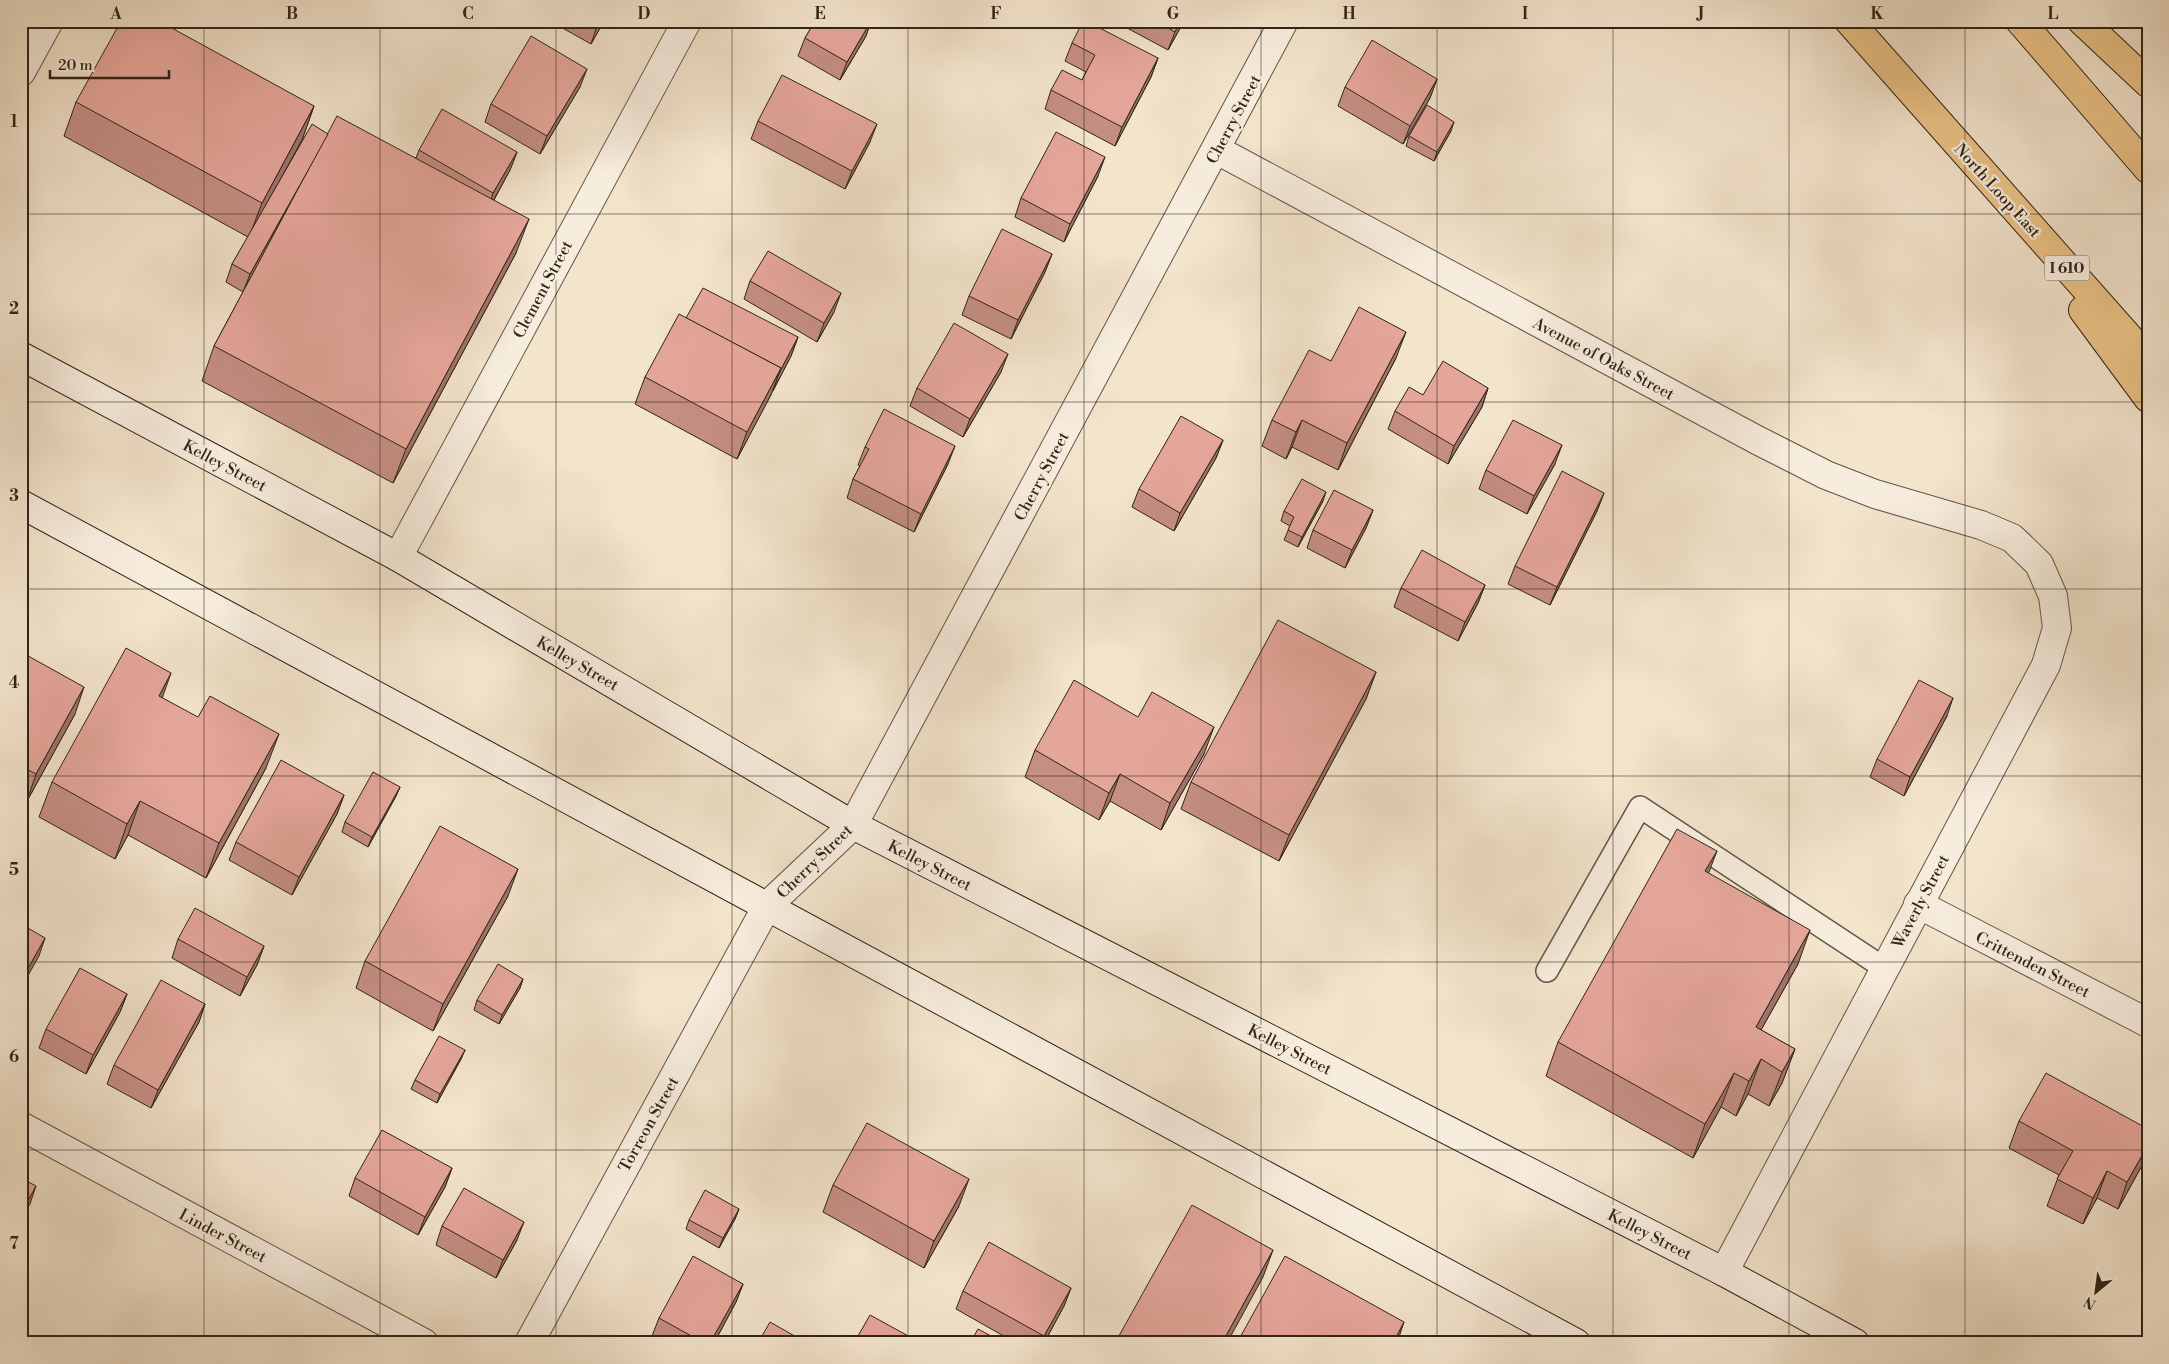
<svg xmlns="http://www.w3.org/2000/svg" width="2169" height="1364" font-family="'Libre Bodoni',serif">
	<style>
		.lines { fill: none; stroke-linecap: round; stroke-linejoin: round }
		.service-casing { stroke: #615445; stroke-width: 24 }
		.minor-casing { stroke: #615445; stroke-width: 30 }
		.secondary-casing { stroke: #302418; stroke-width: 30 }
		.motorway-casing { stroke: #302418; stroke-width: 30 }
		.service { stroke: #f7edde; stroke-width: 21 }
		.minor { stroke: #f7edde; stroke-width: 28 }
		.secondary { stroke: #f7edde; stroke-width: 28 }
		.motorway { stroke: #eac286; stroke-width: 28 }
		.wall { fill: #c58f84; stroke: #302418 }
		.shaded-wall { fill: #a0746c; stroke: #302418 }
		.building { fill: #e5a69a; stroke: #302418 }
		.grid { fill: none; stroke: #302418; stroke-width: 1; stroke-opacity: 0.55 }
		.labels { text-anchor: middle; stroke-width: 4.5; stroke-linejoin: round; paint-order: stroke }
		.shield { fill: #f7edde; stroke: #6c6053; stroke-width: 1 }
		.shield-label { font-size: 15px; font-weight: bold; fill: #302418 }
		.street-label { font-size: 16px; fill: #302418; stroke: #f7edde }
		.neatline { fill: none; stroke: #302418; stroke-width: 2 }
		.grid-label { font-size: 16px; text-anchor: middle; font-weight: bold; fill: #302418 }
	</style>
	<rect width="100%" height="100%" fill="#f3e4cc"/>
	<filter id="stains"><feTurbulence type="fractalNoise" baseFrequency=".004" numOctaves="4"/><feColorMatrix values="0 0 0 0 .2 0 0 0 0 .09 0 0 0 0 .02 0 0 0 .5 -.17"/></filter>
	<radialGradient id="worn" r=".72"><stop offset=".6" stop-color="#630" stop-opacity="0"/><stop offset="1" stop-color="#630" stop-opacity=".3"/></radialGradient>
	<g class="lines">
		<g class="service-casing">
			<path id="service" d="M1547,971L1640,807L1884,968"/>
		</g>
		<g class="minor-casing">
			<g id="minor">
				<path d="M21,72L49,21"/>
				<path d="M1217,150L1757,440L1826,475L1875,494L1981,525L2012,538L2039,564L2053,596L2057,628L2046,665L1724,1272"/>
				<path d="M398,557L687,21"/>
				<path d="M1918,904L2148,1023"/>
				<path d="M21,1126L424,1343"/>
				<path d="M529,1343L767,906L853,825L1284,21"/>
			</g>
		</g>
		<g class="secondary-casing">
			<g id="secondary">
				<path d="M21,356L398,557L853,825L1724,1272L1855,1343"/>
				<path d="M21,504L1576,1343"/>
			</g>
		</g>
		<g class="motorway-casing">
			<g id="motorway">
				<path d="M1849,21L2148,359"/>
				<path d="M2020,21L2148,169"/>
				<path d="M2082,21L2148,83"/>
				<path d="M2083,310L2148,398"/>
			</g>
		</g>
		<use href="#service" class="service"/>
		<use href="#minor" class="minor"/>
		<use href="#secondary" class="secondary"/>
		<use href="#motorway" class="motorway"/>
	</g>
	<g class="wall">
		<path d="M550,21H604L591,44Z"/>
		<path d="M815,21H871L866,36L840,80L798,56L805,38Z"/>
		<path d="M1114,21H1184L1168,50Z"/>
		<path d="M1072,43L1158,58L1151,77L1115,146L1045,109L1051,90L1082,80L1086,72L1065,61Z"/>
		<path d="M1437,79L1430,98L1403,144L1338,106L1345,87Z"/>
		<path d="M580,87L540,154L485,122L491,104Z"/>
		<path d="M76,102L314,106L302,140L278,184L328,134L416,158L419,150L517,152L510,170L494,200L516,253L393,483L202,381L214,346L243,292L226,282L232,264L248,237L64,136Z"/>
		<path d="M758,121L870,142L845,189L751,139Z"/>
		<path d="M1451,131L1434,161L1406,146L1409,136Z"/>
		<path d="M1098,176L1064,242L1015,217L1021,198Z"/>
		<path d="M1052,254L1045,272L1011,339L962,315L969,296Z"/>
		<path d="M750,281L834,312L817,342L744,299Z"/>
		<path d="M686,318L798,337L791,356L737,459L635,404L645,377Z"/>
		<path d="M1396,358L1338,470L1292,447L1286,459L1262,446L1272,420L1331,361Z"/>
		<path d="M1001,372L963,437L910,406L917,388Z"/>
		<path d="M1488,388L1482,407L1448,464L1388,429L1395,411L1423,395Z"/>
		<path d="M1223,440L1216,458L1174,531L1132,507L1139,489Z"/>
		<path d="M865,447L948,464L914,532L847,498L853,479L860,466L858,465Z"/>
		<path d="M1555,464L1527,514L1479,489L1486,470Z"/>
		<path d="M1604,493L1597,511L1550,605L1508,584L1515,566Z"/>
		<path d="M1323,501L1298,547L1284,540L1290,526L1281,521L1284,511Z"/>
		<path d="M1373,510L1366,528L1345,568L1307,548L1313,530Z"/>
		<path d="M1485,585L1478,603L1458,641L1394,607L1401,588Z"/>
		<path d="M21,652L75,714L27,801L21,798Z"/>
		<path d="M1376,672L1366,699L1279,861L1181,809L1191,782Z"/>
		<path d="M162,698L266,768L206,878L128,835L115,859L39,817L52,782Z"/>
		<path d="M1947,716L1904,796L1870,777L1877,759Z"/>
		<path d="M1035,750L1204,754L1161,830L1110,801L1099,820L1025,777Z"/>
		<path d="M400,787L396,796L368,847L342,832L345,822Z"/>
		<path d="M344,795L337,814L292,895L229,860L236,842Z"/>
		<path d="M1709,873L1798,964L1761,1030L1795,1049L1782,1083L1769,1106L1748,1094L1736,1116L1721,1107L1693,1158L1546,1076L1558,1042Z"/>
		<path d="M508,896L433,1031L356,988L365,961Z"/>
		<path d="M178,939L264,946L257,965L240,996L172,958Z"/>
		<path d="M523,979L520,988L499,1024L474,1010L477,1000Z"/>
		<path d="M127,994L120,1012L86,1074L39,1048L46,1029Z"/>
		<path d="M205,1004L199,1022L151,1108L107,1084L114,1065Z"/>
		<path d="M465,1050L461,1059L437,1103L411,1089L415,1080Z"/>
		<path d="M2019,1121L2145,1160L2118,1209L2097,1198L2083,1224L2047,1206L2059,1175L2009,1148Z"/>
		<path d="M452,1168L445,1187L418,1235L349,1196L355,1178Z"/>
		<path d="M833,1185L959,1206L924,1268L823,1212Z"/>
		<path d="M739,1209L735,1219L719,1248L686,1229L689,1220Z"/>
		<path d="M442,1226L517,1240L496,1278L436,1245Z"/>
		<path d="M743,1284L736,1302L714,1343H664L652,1336L659,1318Z"/>
		<path d="M1071,1288L1064,1306L1044,1343H1016L956,1309L963,1291Z"/>
	</g>
	<g class="shaded-wall">
		<path d="M600,21H604L591,44L597,26Z"/>
		<path d="M871,21L866,36L840,80L847,62Z"/>
		<path d="M1180,21H1184L1168,50L1175,32Z"/>
		<path d="M1158,58L1151,77L1115,146L1122,127Z"/>
		<path d="M587,69L580,87L540,154L547,136Z"/>
		<path d="M1437,79L1430,98L1403,144L1410,126Z"/>
		<path d="M314,106L302,140L249,237L262,203Z"/>
		<path d="M1454,122L1451,131L1434,161L1437,152Z"/>
		<path d="M877,124L870,142L845,189L852,171Z"/>
		<path d="M329,135L243,292L250,274Z"/>
		<path d="M517,152L510,170L487,212L493,193Z"/>
		<path d="M1105,157L1098,176L1064,242L1070,224Z"/>
		<path d="M529,219L516,253L393,483L406,449Z"/>
		<path d="M1052,254L1045,272L1011,339L1018,320Z"/>
		<path d="M841,293L834,312L817,342L824,323Z"/>
		<path d="M1406,332L1396,358L1338,470L1347,443Z"/>
		<path d="M798,337L791,356L773,391L779,373Z"/>
		<path d="M1008,354L1001,372L963,437L970,419Z"/>
		<path d="M781,368L771,395L737,459L747,432Z"/>
		<path d="M1488,388L1482,407L1448,464L1454,446Z"/>
		<path d="M1302,420L1292,447L1286,459L1296,432Z"/>
		<path d="M1223,440L1216,458L1174,531L1180,513Z"/>
		<path d="M1562,445L1555,464L1527,514L1534,496Z"/>
		<path d="M955,446L948,464L914,532L921,514Z"/>
		<path d="M1326,492L1323,501L1298,547L1302,537Z"/>
		<path d="M1604,493L1597,511L1550,605L1557,587Z"/>
		<path d="M1373,510L1366,528L1345,568L1352,550Z"/>
		<path d="M1485,585L1478,603L1458,641L1465,622Z"/>
		<path d="M1376,672L1366,699L1279,861L1289,835Z"/>
		<path d="M171,673L159,707V696Z"/>
		<path d="M84,687L75,714L27,801L36,774Z"/>
		<path d="M1953,698L1947,716L1904,796L1910,777Z"/>
		<path d="M1214,727L1204,754L1161,830L1170,803Z"/>
		<path d="M279,734L266,768L206,878L219,843Z"/>
		<path d="M1120,774L1110,801L1099,820L1109,793Z"/>
		<path d="M400,787L396,796L368,847L372,837Z"/>
		<path d="M344,795L337,814L292,895L299,877Z"/>
		<path d="M140,801L128,835L115,859L127,824Z"/>
		<path d="M1717,851L1704,885L1705,871Z"/>
		<path d="M518,869L508,896L433,1031L443,1004Z"/>
		<path d="M1810,930L1798,964L1743,1062L1756,1027Z"/>
		<path d="M45,938L39,956L21,988V981Z"/>
		<path d="M264,946L257,965L240,996L247,977Z"/>
		<path d="M523,979L520,988L499,1024L502,1015Z"/>
		<path d="M127,994L120,1012L86,1074L93,1055Z"/>
		<path d="M205,1004L199,1022L151,1108L158,1090Z"/>
		<path d="M1795,1049L1782,1083L1769,1106L1782,1072Z"/>
		<path d="M465,1050L461,1059L437,1103L440,1094Z"/>
		<path d="M1761,1059L1748,1094L1736,1116L1749,1081Z"/>
		<path d="M1734,1073L1721,1107L1693,1158L1705,1124Z"/>
		<path d="M2148,1145V1152L2145,1160L2118,1209L2127,1182Z"/>
		<path d="M452,1168L445,1187L418,1235L425,1217Z"/>
		<path d="M2107,1171L2097,1198L2083,1224L2093,1198Z"/>
		<path d="M969,1179L959,1206L924,1268L934,1241Z"/>
		<path d="M36,1186L30,1204L21,1219V1213Z"/>
		<path d="M739,1209L735,1219L719,1248L723,1238Z"/>
		<path d="M524,1222L517,1240L496,1278L503,1260Z"/>
		<path d="M1273,1250L1263,1277L1227,1343H1222Z"/>
		<path d="M743,1284L736,1302L714,1343H710Z"/>
		<path d="M1071,1288L1064,1306L1044,1343H1042L1044,1336Z"/>
		<path d="M1404,1322L1397,1343H1393Z"/>
	</g>
	<g class="building">
		<path d="M121,21H159L314,106L262,203L76,102Z"/>
		<path d="M590,21H600L597,26Z"/>
		<path d="M815,21H871L847,62L805,38Z"/>
		<path d="M1083,21H1086L1158,58L1122,127L1051,90L1062,70L1082,80L1095,55L1072,43Z"/>
		<path d="M1155,21H1180L1175,32Z"/>
		<path d="M531,36L587,69L547,136L491,104Z"/>
		<path d="M1372,40L1437,79L1410,126L1345,87Z"/>
		<path d="M782,75L877,124L852,171L758,121Z"/>
		<path d="M1427,105L1454,122L1437,152L1409,136Z"/>
		<path d="M442,109L517,152L493,193L419,150Z"/>
		<path d="M337,116L529,219L406,449L214,346Z"/>
		<path d="M312,124L328,134L306,174L250,274L232,264Z"/>
		<path d="M1056,132L1105,157L1070,224L1021,198Z"/>
		<path d="M1002,229L1052,254L1018,320L969,296Z"/>
		<path d="M768,251L841,293L824,323L750,281Z"/>
		<path d="M703,288L798,337L779,373L781,368L686,318Z"/>
		<path d="M1359,307L1406,332L1347,443L1302,420L1296,432L1272,420L1309,350L1331,361Z"/>
		<path d="M679,314L781,368L747,432L645,377Z"/>
		<path d="M954,323L1008,354L970,419L917,388Z"/>
		<path d="M1443,361L1488,388L1454,446L1395,411L1409,387L1423,395Z"/>
		<path d="M884,409L955,446L921,514L853,479L869,449L865,447Z"/>
		<path d="M1181,416L1223,440L1180,513L1139,489Z"/>
		<path d="M1513,420L1562,445L1534,496L1486,470Z"/>
		<path d="M1562,471L1604,493L1557,587L1515,566Z"/>
		<path d="M1302,479L1326,492L1302,537L1288,530L1294,517L1284,511Z"/>
		<path d="M1334,490L1373,510L1352,550L1313,530Z"/>
		<path d="M1422,550L1485,585L1465,622L1401,588Z"/>
		<path d="M1278,620L1376,672L1289,835L1191,782Z"/>
		<path d="M126,648L171,673L159,696L198,717L210,696L279,734L219,843L140,801L127,824L52,782Z"/>
		<path d="M21,652L84,687L36,774L21,766Z"/>
		<path d="M1074,680L1138,717L1152,692L1214,727L1170,803L1120,774L1109,793L1035,750Z"/>
		<path d="M1919,680L1953,698L1910,777L1877,759Z"/>
		<path d="M281,760L344,795L299,877L236,842Z"/>
		<path d="M373,772L400,787L372,837L345,822Z"/>
		<path d="M440,826L518,869L443,1004L365,961Z"/>
		<path d="M1677,829L1717,851L1705,871L1810,930L1756,1027L1795,1049L1782,1072L1761,1059L1749,1081L1734,1073L1705,1124L1558,1042Z"/>
		<path d="M195,908L264,946L247,977L178,939Z"/>
		<path d="M21,924L45,938L21,981Z"/>
		<path d="M498,964L523,979L502,1015L477,1000Z"/>
		<path d="M80,968L127,994L93,1055L46,1029Z"/>
		<path d="M161,980L205,1004L158,1090L114,1065Z"/>
		<path d="M439,1036L465,1050L440,1094L415,1080Z"/>
		<path d="M2046,1073L2148,1129V1145L2127,1182L2107,1171L2093,1198L2057,1179L2073,1151L2019,1121Z"/>
		<path d="M867,1123L969,1179L934,1241L833,1185Z"/>
		<path d="M382,1130L452,1168L425,1217L355,1178Z"/>
		<path d="M21,1178L36,1186L21,1213Z"/>
		<path d="M464,1188L524,1222L503,1260L442,1226Z"/>
		<path d="M705,1190L739,1209L723,1238L689,1220Z"/>
		<path d="M1192,1205L1273,1250L1222,1343H1115Z"/>
		<path d="M989,1242L1071,1288L1044,1336L963,1291Z"/>
		<path d="M693,1256L743,1284L710,1343H704L659,1318Z"/>
		<path d="M1285,1256L1404,1322L1393,1343H1237Z"/>
		<path d="M870,1315L912,1338L909,1343H854Z"/>
		<path d="M770,1322L807,1343H758Z"/>
		<path d="M978,1329L1004,1343H970Z"/>
	</g>
	<path class="grid" d="M204,21V1343M380,21V1343M556,21V1343M732,21V1343M908,21V1343M1084,21V1343M1261,21V1343M1437,21V1343M1613,21V1343M1789,21V1343M1965,21V1343M21,214H2148M21,402H2148M21,589H2148M21,776H2148M21,962H2148M21,1150H2148"/>
	<g class="labels">
		<rect class="shield" x="2044.5" y="255.5" width="45" height="25" rx="4"/>
		<g class="shield-label">
			<text x="2067" y="273">I 610</text>
		</g>
		<g class="street-label">
			<text transform="translate(1233 119) rotate(-62)" y="6">Cherry Street</text>
			<text transform="translate(1998 190) rotate(48)" y="6">North Loop East</text>
			<text transform="translate(542 289) rotate(-62)" y="6">Clement Street</text>
			<text transform="translate(1604 358) rotate(28)" y="6">Avenue of Oaks Street</text>
			<text transform="translate(225 465) rotate(28)" y="6">Kelley Street</text>
			<text transform="translate(1041 476) rotate(-62)" y="6">Cherry Street</text>
			<text transform="translate(578 663) rotate(30)" y="6">Kelley Street</text>
			<text transform="translate(814 861) rotate(-44)" y="6">Cherry Street</text>
			<text transform="translate(930 865) rotate(27)" y="6">Kelley Street</text>
			<text transform="translate(1920 901) rotate(-62)" y="6">Waverly Street</text>
			<text transform="translate(2033 964) rotate(27)" y="6">Crittenden Street</text>
			<text transform="translate(1290 1049) rotate(27)" y="6">Kelley Street</text>
			<text transform="translate(648 1124) rotate(-61)" y="6">Torreon Street</text>
			<text transform="translate(1650 1234) rotate(27)" y="6">Kelley Street</text>
			<text transform="translate(223 1235) rotate(28)" y="6">Linder Street</text>
		</g>
	</g>
	<rect width="2169" height="1364" fill="none" stroke="#f3e4cc" stroke-width="55"/>
	<g transform="translate(2096 1292) rotate(209)" stroke="#f7edde" stroke-width="4" paint-order="stroke">
	<path d="M0-4L9 19L0 12L-9 19Z" fill="#302418"/>
	<text y="-8" font-size="14" font-weight="bold" text-anchor="middle" fill="#302418">N</text>
	</g>
	<path d="M50 70v8h119v-8" fill="none" stroke="#302418" stroke-width="2.5"/>
	<text x="58" y="70" font-size="15" fill="#302418" stroke="#f7edde" stroke-width="4" paint-order="stroke">20 m</text>
	<rect x="28" y="28" width="2114" height="1308" class="neatline"/>
	<g class="grid-label">
		<text x="116" y="19">A</text>
		<text x="292" y="19">B</text>
		<text x="468" y="19">C</text>
		<text x="644" y="19">D</text>
		<text x="820" y="19">E</text>
		<text x="996" y="19">F</text>
		<text x="1173" y="19">G</text>
		<text x="1349" y="19">H</text>
		<text x="1525" y="19">I</text>
		<text x="1701" y="19">J</text>
		<text x="1877" y="19">K</text>
		<text x="2053" y="19">L</text>
		<text x="14" y="127">1</text>
		<text x="14" y="314">2</text>
		<text x="14" y="501">3</text>
		<text x="14" y="688">4</text>
		<text x="14" y="875">5</text>
		<text x="14" y="1062">6</text>
		<text x="14" y="1249">7</text>
	</g>
	<rect width="100%" height="100%" filter="url(#stains)"/>
	<rect width="100%" height="100%" fill="url(#worn)"/>
</svg>
